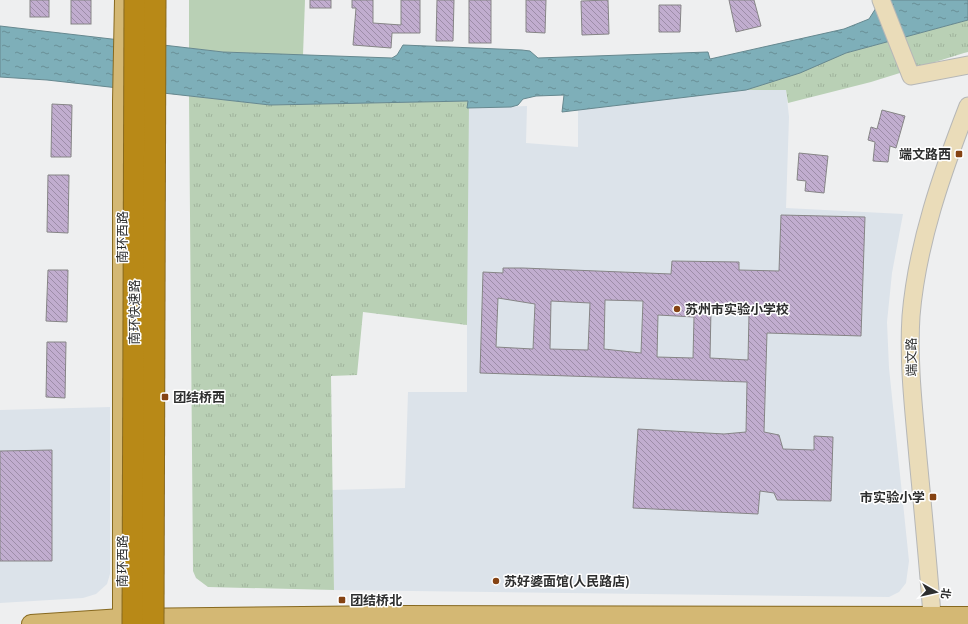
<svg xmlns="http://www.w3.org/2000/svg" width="968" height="624" font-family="Cabin,'Noto Sans SC',sans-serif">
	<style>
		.built { fill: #dce3ea }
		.grass { fill: url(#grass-tufts) }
		.green { fill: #b9d0b5 }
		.water { fill: url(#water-ripples); stroke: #66888f }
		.building { fill: url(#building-back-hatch); stroke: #868586; fill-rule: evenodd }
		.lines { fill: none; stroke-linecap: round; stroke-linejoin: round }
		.secondary-casing { stroke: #b6b7b7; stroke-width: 19 }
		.primary-casing { stroke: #87691f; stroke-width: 20 }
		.secondary { stroke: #eadcb9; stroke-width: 17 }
		.primary { stroke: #d4b874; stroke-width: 18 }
		.highway-bridge-casing { stroke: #87691f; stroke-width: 23; stroke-linecap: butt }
		.highway-bridge { stroke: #b88917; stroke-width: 21 }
		.poi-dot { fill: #854313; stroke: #fff; stroke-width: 1.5 }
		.labels { text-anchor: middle; stroke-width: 3; stroke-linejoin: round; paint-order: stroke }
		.poi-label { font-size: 13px; font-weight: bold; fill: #2d2e2e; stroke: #fff; text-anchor: start }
		.street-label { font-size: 13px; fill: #2d2e2e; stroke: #fff }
	</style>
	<defs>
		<pattern id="grass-tufts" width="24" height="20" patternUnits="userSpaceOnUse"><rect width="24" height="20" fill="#b9d0b5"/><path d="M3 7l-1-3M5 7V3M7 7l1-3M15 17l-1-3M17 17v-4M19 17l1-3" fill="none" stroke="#9fb39c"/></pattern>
		<pattern id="water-ripples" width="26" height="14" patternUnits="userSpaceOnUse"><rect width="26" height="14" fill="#7eafb9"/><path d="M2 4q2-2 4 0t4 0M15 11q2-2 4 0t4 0" fill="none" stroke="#688f97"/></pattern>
		<pattern id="building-back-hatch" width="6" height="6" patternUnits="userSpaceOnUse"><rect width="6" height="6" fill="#c1adcf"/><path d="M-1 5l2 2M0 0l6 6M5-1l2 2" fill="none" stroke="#9d8da8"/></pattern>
	</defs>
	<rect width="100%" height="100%" fill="#eeeff0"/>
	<g class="built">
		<path d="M746,90H786L789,117L786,208L903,214L892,273L887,322L889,368L909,561L906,583L899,592L889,597L334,590L331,490L405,488L408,392H467V108L527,106L526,143L578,147V110Z"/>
		<path d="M110,407V574L107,584L96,594L83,598L0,603V410Z"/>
	</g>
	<g class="grass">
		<path d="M968,20V52L964,53L871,82L788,103L786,90H746L846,53Z"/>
		<path d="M189,96L270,105L469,101L467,325L363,312L357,375L331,376L334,590L208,587L196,578L193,571Z"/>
	</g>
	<path class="green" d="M189,0H305L303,55L223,52L189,48Z"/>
	<path class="water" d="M881,0H968V20L846,53L800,73L746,90L562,112L564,95L536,96L523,99L518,105L511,107L467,108L468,101L270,105L47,80L0,77V26L223,52L392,58L397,55L403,45L522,50L530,51L538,58L708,52L710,59L844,29L869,19Z"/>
	<g class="building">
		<rect x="30" y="0" width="19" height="17"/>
		<rect x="71" y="0" width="20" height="24"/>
		<rect x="310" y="0" width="21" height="8"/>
		<path d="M352,0H373V23L401,25V0H420V33H392L391,48L353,45L356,8H352Z"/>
		<path d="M437,0H454L453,41H436Z"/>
		<rect x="469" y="0" width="22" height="43"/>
		<path d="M526,0H546L545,33L526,32Z"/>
		<path d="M608,0L609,34L582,35L581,1Z"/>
		<path d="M729,0H754L761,26L736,32Z"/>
		<path d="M659,5H681L680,32H659Z"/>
		<path d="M52,104L72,105L71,157H51Z"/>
		<path d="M882,110L905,116L896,148L890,146L888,162L873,161L875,142L868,140L871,127L877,129Z"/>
		<path d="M799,153L828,156L824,193L805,191L806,181L797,180Z"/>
		<path d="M48,175H69L68,233L47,232Z"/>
		<path d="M781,215L865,217L861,336L767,333L764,432L779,435L783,449L814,450V436L833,437L831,501L777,500L774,493L760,491L758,514L633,508L638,429L724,434L746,432L747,382L480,373L483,272L503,273V268H523L671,274L672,261L739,262V270L779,271ZM498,298L535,304L533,349L496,347ZM605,300L643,301L641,353L604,349ZM551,301L590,303L588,350L550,349ZM711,309L749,314L748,360L710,358ZM658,315L694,317L693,358L657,357Z"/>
		<path d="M48,270H68L67,322L46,321Z"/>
		<path d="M47,342H66L65,398L46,397Z"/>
		<path d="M52,450V561H0V451Z"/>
	</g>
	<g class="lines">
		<g class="secondary-casing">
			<g id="secondary">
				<path d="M881,0L911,76L968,65"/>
				<path d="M932,615C928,563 923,510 918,458C914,411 908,364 911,316C917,244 942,173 968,106"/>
			</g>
		</g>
		<g class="primary-casing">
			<g id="primary">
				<path d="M31,624L122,618L400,615L968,616"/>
				<path d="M122,624V101L124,0"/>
			</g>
		</g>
		<use href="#secondary" class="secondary"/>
		<use href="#primary" class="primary"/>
		<g class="highway-bridge-casing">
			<g id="highway-bridge">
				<path d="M133,624L135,0"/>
				<path d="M153,624L155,0"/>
			</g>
		</g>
		<use href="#highway-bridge" class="highway-bridge"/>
	</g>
	<g class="poi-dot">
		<rect x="955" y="150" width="8" height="8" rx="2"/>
		<circle cx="677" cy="309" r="4"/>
		<rect x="161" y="393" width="8" height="8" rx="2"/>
		<rect x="929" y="493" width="8" height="8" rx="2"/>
		<circle cx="496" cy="581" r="4"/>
		<rect x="338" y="596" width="8" height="8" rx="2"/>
	</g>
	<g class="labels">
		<g class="poi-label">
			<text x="951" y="159" text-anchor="end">端文路西</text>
			<text x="685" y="314">苏州市实验小学校</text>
			<text x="173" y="402">团结桥西</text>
			<text x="925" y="502" text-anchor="end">市实验小学</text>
			<text x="504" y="586">苏好婆面馆(人民路店)</text>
			<text x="350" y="605">团结桥北</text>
		</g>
		<g class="street-label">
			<text transform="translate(122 237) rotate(-90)" y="5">南环西路</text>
			<text transform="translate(134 312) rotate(-90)" y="5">南环快速路</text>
			<text transform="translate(911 357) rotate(-91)" y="5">端文路</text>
			<text transform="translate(122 561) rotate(-90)" y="5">南环西路</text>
		</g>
	</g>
	<g transform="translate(936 592) rotate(98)" stroke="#ffffff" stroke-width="3" paint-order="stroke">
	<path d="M0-3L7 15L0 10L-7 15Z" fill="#2d2e2e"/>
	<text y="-6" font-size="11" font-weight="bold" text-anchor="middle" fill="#2d2e2e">北</text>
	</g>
</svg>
